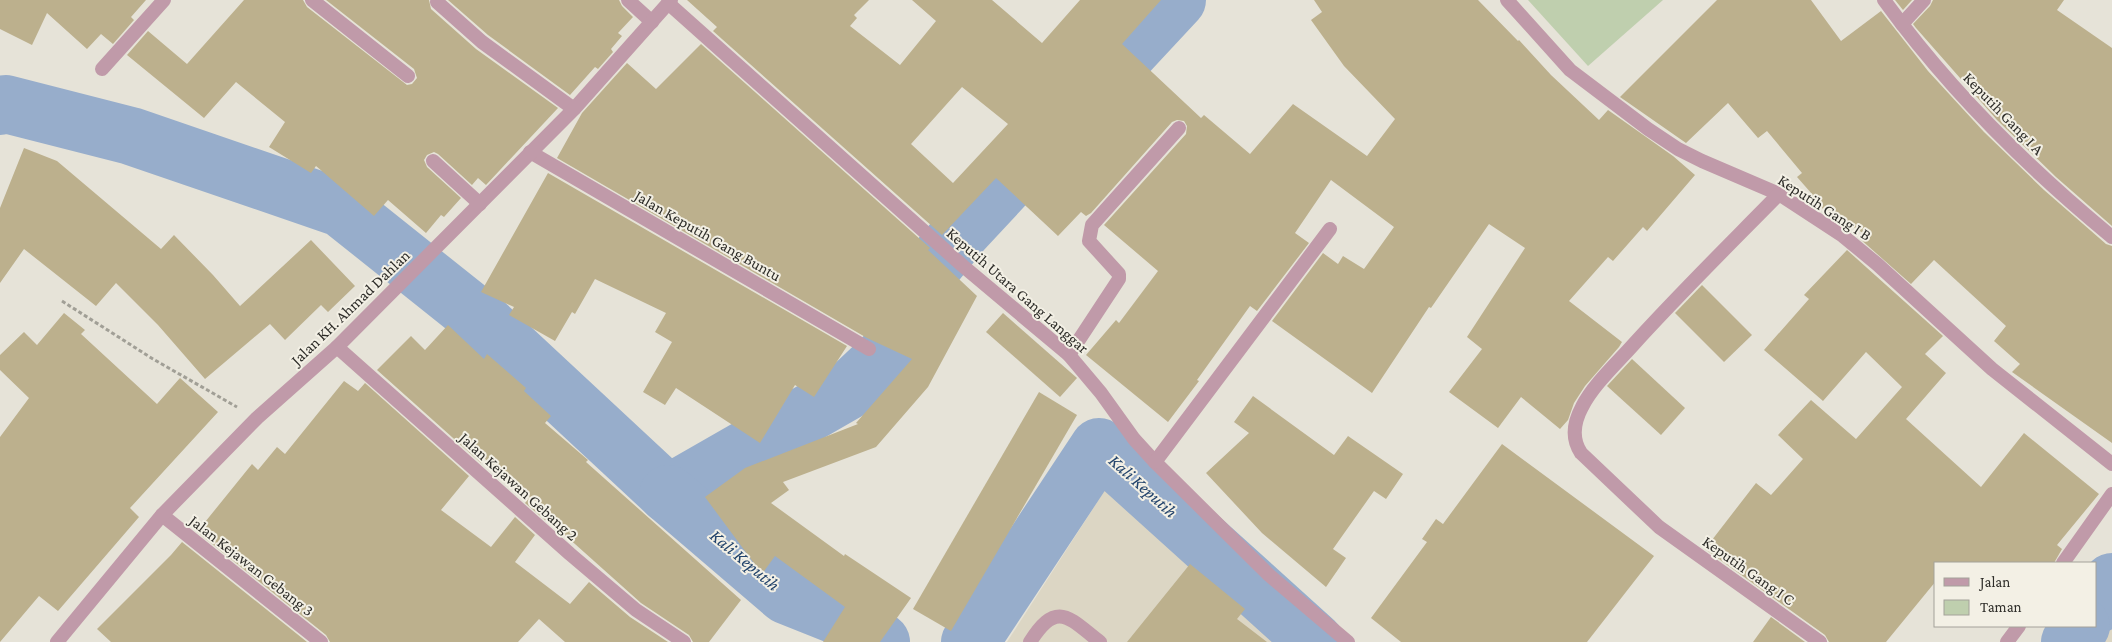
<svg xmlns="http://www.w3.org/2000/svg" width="2112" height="642" font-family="'Crimson Pro',serif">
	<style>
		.built { fill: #dcd6c4 }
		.green { fill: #bfcfae }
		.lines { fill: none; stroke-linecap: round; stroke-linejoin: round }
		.river { stroke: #97adcb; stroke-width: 58 }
		.building { fill: #bcb08d; fill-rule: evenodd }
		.path { stroke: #a19f96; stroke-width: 3; stroke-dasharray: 4 2.5; stroke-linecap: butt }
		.service { stroke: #c09aa9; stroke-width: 14 }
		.minor { stroke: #c09aa9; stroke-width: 14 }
		.tertiary { stroke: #c09aa9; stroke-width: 14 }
		.labels { text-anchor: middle; stroke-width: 4; stroke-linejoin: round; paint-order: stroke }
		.street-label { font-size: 16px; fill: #2e2d29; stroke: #f3f0e5 }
		.water-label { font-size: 18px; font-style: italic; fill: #23446c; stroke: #f3f0e5 }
	</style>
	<rect width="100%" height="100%" fill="#e6e3d8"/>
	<g class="built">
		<path d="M1107,487L1294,642H1007Z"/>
		<path d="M2112,572V642H2062L2074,626H2096V595Z"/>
	</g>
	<path class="green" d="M1528,0H1663L1588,66Z"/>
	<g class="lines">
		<g class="river">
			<path d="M0,106L6,104L131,136L341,208L479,318L668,494L849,390L887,354L920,282L962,231L1177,0"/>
			<path d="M668,494L786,595L856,623L881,642"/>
			<path d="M2096,605L2112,582"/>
			<path d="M970,642L1099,447L1315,642"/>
			<path d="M2070,642L2081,626"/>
		</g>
	</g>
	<g class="building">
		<path d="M0,0H146L131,17L134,20L113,44L101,34L87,49L47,13L32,45L0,29Z"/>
		<path d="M244,0H303L307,7L407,85L412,84L417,78L414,69L326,0H429L431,9L476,49L558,108L486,185L478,178L472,185L438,154L434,152L427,155L424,160L427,167L461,198L444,217L441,215L426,233L388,200L374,216L316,166L311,173L269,147L285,122L236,82L204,118L127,55L148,31L187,64Z"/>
		<path d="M448,0H619L622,6L633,17L618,33L622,36L611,49L613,52L598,69L595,67L570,95L488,35Z"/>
		<path d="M687,0H869L854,15L857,18L850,26L900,65L936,21L912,0H992L1042,43L1080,0H1161L1122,44L1201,118L1204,115L1250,154L1293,104L1367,156L1395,119L1344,66L1311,20L1322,12L1314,0H1478L1518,41L1519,40L1551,75L1599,120L1608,110L1673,156L1695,175L1647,231L1643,227L1613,261L1608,257L1569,301L1622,342L1619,347L1585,386L1574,403L1568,420L1560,429L1521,397L1498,428L1449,392L1482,349L1467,337L1525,248L1489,224L1431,308L1429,307L1372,393L1272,321L1323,253L1338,264L1343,256L1364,269L1394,227L1331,180L1295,233L1309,243L1257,311L1250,306L1197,380L1199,381L1168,422L1086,355L1116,320L1119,323L1158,271L1104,225L1186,134L1187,126L1184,121L1177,120L1172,122L1091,213L1086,216L1081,212L1058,236L996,178L942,235L713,31L717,27ZM962,87L1008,124L953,183L911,144Z"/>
		<path d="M1717,0H1811L1841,41L1881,11L1928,71L1984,132L2044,190L2106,244L2112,246V443L2012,372L2020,364L1994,341L2006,326L1934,260L1911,284L1859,238L1863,233L1807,199L1812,194L1797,177L1802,173L1767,131L1758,138L1728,103L1686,143L1620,97Z"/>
		<path d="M1895,0H1912L1903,10Z"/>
		<path d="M1933,0H2064L2057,10L2112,48V226L2056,177L1997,120L1916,28L1913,24L1930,6Z"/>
		<path d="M701,44L930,248L928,250L977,296L928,387L876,447L783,482L789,490L771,503L844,556L845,554L911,598L880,642H823L845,607L775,556L762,574L705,497L745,468L858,424L856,423L912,359L867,338L557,158L582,113L627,63L656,89Z"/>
		<path d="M24,148L57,161L161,249L174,235L213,275L240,306L311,240L355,286L328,312L321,305L285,340L270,324L205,379L158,325L116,283L96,306L24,249L0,283V208Z"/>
		<path d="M548,173L847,346L814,397L795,385L760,443L676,388L665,405L643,392L672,342L655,332L666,313L595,279L575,314L572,312L555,341L509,315L514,307L481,292Z"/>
		<path d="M1847,250L1943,336L1925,354L1946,373L1906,419L1981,487L2024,433L2099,494L2057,545L2062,549L2054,563H1936V581L1886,642H1829L1825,635L1705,549L1756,483L1771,495L1803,459L1778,435L1811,400L1856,439L1902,387L1866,352L1823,401L1764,350L1809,299L1804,295Z"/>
		<path d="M1702,285L1752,335L1724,362L1675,313Z"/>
		<path d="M64,313L85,330L81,334L157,404L180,378L218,412L130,508L139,517L58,611L39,596L0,642V437L29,398L0,370V355L24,332L37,345Z"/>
		<path d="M1003,313L1077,378L1060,397L986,332Z"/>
		<path d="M448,325L484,359L487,354L526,388L524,391L551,416L545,423L588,460L586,462L741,600L709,642H693L689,635L641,603L547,519L545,520L525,503L530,497L484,458L481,463L377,370L411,336L425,350Z"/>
		<path d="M1632,359L1685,408L1661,435L1607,386Z"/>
		<path d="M344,381L358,391L365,383L469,476L441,510L491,547L515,517L535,535L515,562L570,604L589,582L630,617L668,642H565L539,619L518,642H330L326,635L197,532L252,464L258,470L277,447L285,454Z"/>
		<path d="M1039,392L1077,415L951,631L913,609Z"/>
		<path d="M1253,396L1334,455L1348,436L1403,474L1386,499L1374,491L1333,549L1346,558L1326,587L1262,533L1206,473L1249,433L1234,422Z"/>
		<path d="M1502,444L1654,556L1587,642H1401L1371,618L1427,542L1422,539L1436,519L1443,524Z"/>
		<path d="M182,542L307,642H111L97,629L171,555Z"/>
		<path d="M1190,564L1245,609L1237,619L1267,642H1127Z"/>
		<path d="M1771,617L1805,642H1753Z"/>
	</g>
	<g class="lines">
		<path class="path" d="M62,301L153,359L237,407"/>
		<g class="service">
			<path d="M433,161L480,204"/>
			<path d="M1030,642C1057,599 1069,618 1100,642"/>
		</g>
		<g class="minor">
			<path d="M312,0L408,76"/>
			<path d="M628,0L652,22"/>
			<path d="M1507,0L1570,70L1648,129L1678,149L1702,161L1779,194L1843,236L1877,264L1992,369L2112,464"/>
			<path d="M1884,0C1949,90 2027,167 2112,237"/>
			<path d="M437,2L482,42L574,109"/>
			<path d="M668,3L963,266L1069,355L1101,393L1134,439L1155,462L1269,575L1348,642"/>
			<path d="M1902,24L1924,0"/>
			<path d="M102,69L164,0"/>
			<path d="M530,152L869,349"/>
			<path d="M1779,194C1730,244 1680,293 1633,345C1617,363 1593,385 1582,407C1574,422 1571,438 1581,453L1659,527L1820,642"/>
			<path d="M337,347L570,554L636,610L684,642"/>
			<path d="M1069,355L1119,279V274L1089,241L1092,225L1179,128"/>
			<path d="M1155,462L1330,229"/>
			<path d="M162,515L321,642"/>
			<path d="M2063,563L2112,494"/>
			<path d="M2007,642L2019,626"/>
		</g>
		<path class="tertiary" d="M57,642L162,515L257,418L337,347L574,109L671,0"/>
	</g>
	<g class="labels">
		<g class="street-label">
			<text transform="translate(2004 113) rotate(46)" y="6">Keputih Gang I A</text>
			<text transform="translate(1825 207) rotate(33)" y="6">Keputih Gang I B</text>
			<text transform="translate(708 235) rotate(30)" y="6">Jalan Keputih Gang Buntu</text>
			<text transform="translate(1018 290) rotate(41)" y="6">Keputih Utara Gang Langgar</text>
			<text transform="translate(350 307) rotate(-44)" y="6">Jalan KH. Ahmad Dahlan</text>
			<text transform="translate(519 486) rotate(42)" y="6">Jalan Kejawan Gebang 2</text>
			<text transform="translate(252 565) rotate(38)" y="6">Jalan Kejawan Gebang 3</text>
			<text transform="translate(1749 570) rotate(35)" y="6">Keputih Gang I C</text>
		</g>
		<g class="water-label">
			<text transform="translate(1143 486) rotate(42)" y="6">Kali Keputih</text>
			<text transform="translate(745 560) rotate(40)" y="6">Kali Keputih</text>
		</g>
	</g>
	<rect x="1934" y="562" width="162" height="65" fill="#f3f0e5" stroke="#a4a29a"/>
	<rect x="1944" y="578" width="25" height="8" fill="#c09aa9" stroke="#a4a29a"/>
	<text x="1980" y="587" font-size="15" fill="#2e2d29">Jalan</text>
	<rect x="1944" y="600" width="25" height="15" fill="#bfcfae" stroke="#a4a29a"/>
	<text x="1980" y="612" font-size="15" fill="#2e2d29">Taman</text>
</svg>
